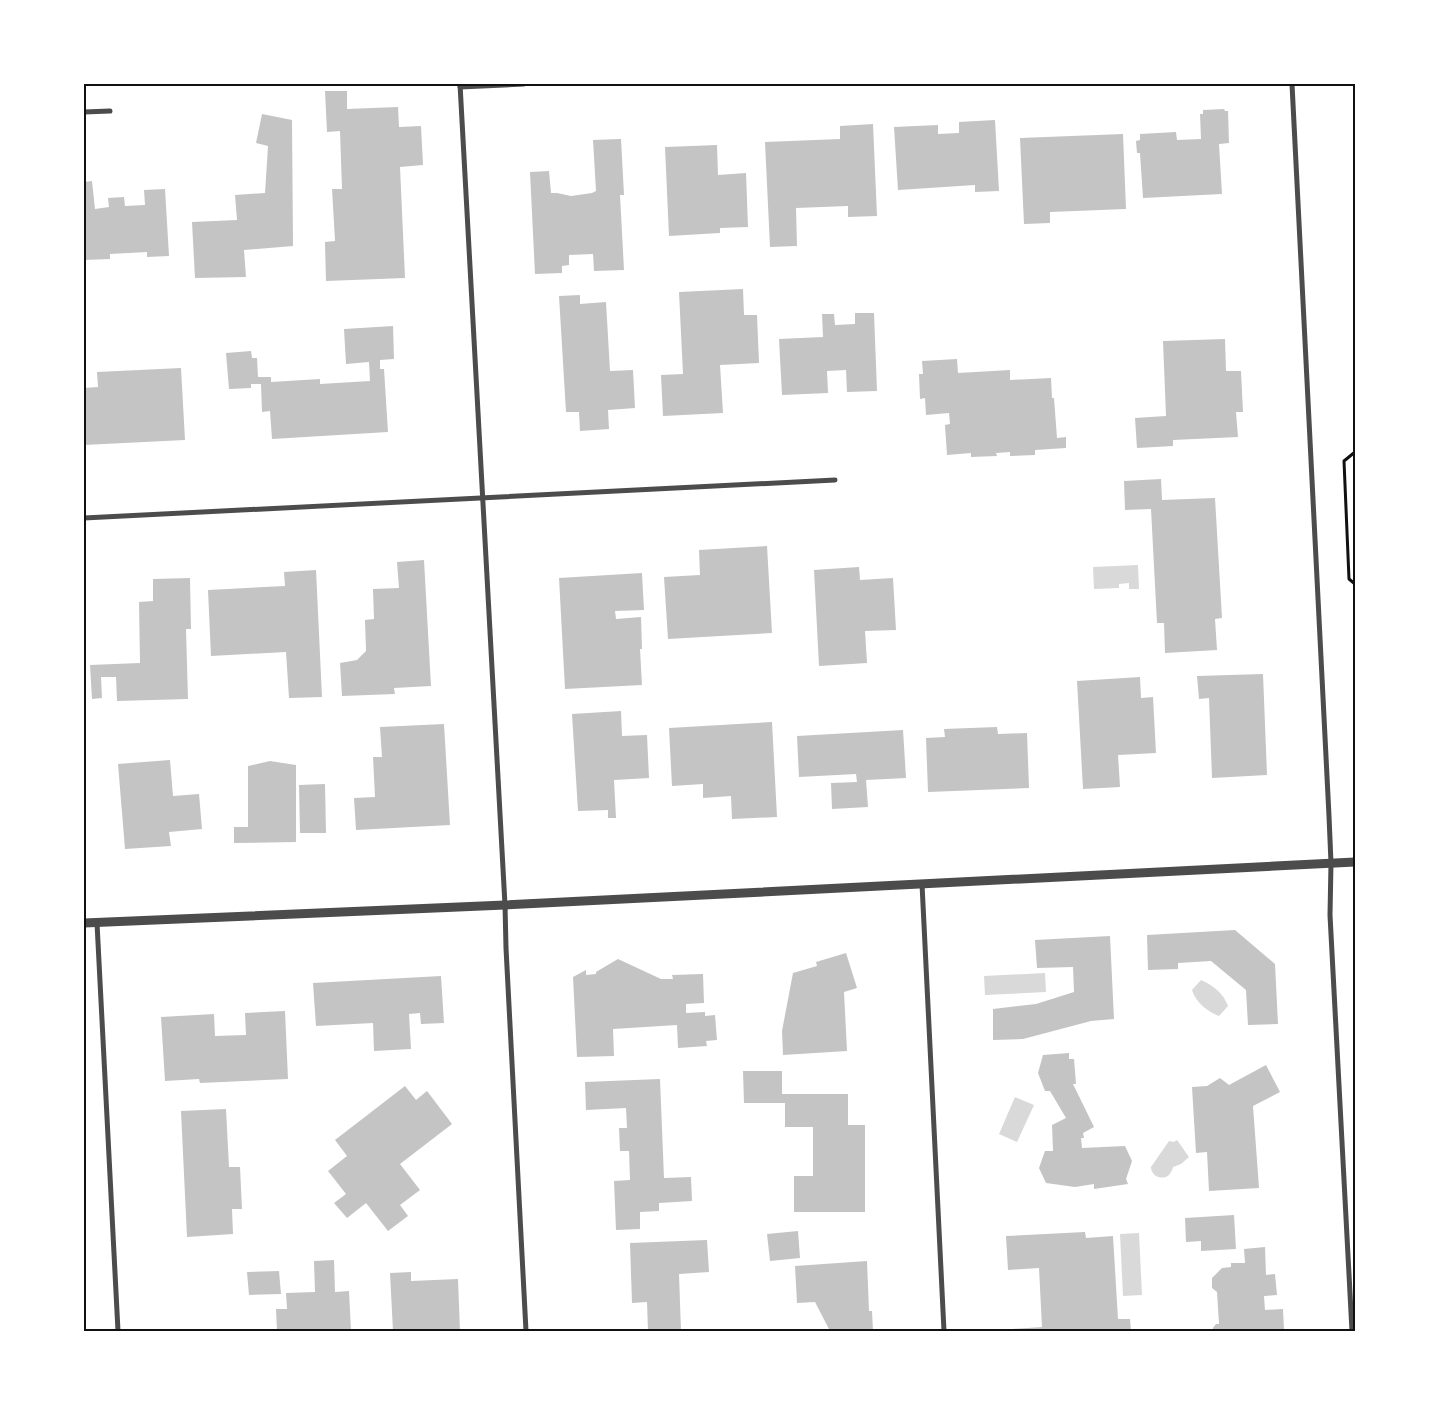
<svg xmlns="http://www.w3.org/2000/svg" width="1439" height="1415" font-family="'PT Sans',sans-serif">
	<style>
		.water { fill: #d9d9d9 }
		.building { fill: #c4c4c4 }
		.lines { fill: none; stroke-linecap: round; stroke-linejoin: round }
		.path { stroke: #111; stroke-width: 3 }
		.minor { stroke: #4c4c4c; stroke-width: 5 }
		.tertiary { stroke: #4c4c4c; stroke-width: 9 }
		.neatline { fill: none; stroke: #111; stroke-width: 2 }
	</style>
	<rect width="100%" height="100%" fill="#fff"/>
	<g class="water">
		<path d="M1138,565L1139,589H1129V583L1119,584V588L1094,589L1093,567Z"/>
		<path d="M1045,973L1046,992L985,995L984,976Z"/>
		<path d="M1201,980C1214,986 1223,993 1228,1006L1219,1016C1207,1011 1196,1003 1192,990Z"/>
		<path d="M1015,1097L1034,1105L1017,1142L999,1134Z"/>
		<path d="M1177,1140L1189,1157L1181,1164L1173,1167C1173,1169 1170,1174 1169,1175C1162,1181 1151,1176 1151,1167L1169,1141L1174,1142Z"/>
		<path d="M1139,1233L1142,1295L1123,1296L1120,1234Z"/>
	</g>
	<g class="building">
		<path d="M325,91H347V109L398,107L399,127L421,126L423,165L400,167L405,278L326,281L325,242L335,241L332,189H342L340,131L327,132Z"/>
		<path d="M1224,109L1225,111H1228L1229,143L1219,144L1222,194L1143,198L1140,153H1137L1136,141L1140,140V134L1176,132L1177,140L1201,139L1200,114H1203V110Z"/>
		<path d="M262,114L292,120L293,246L244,250L246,277L195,278L192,222L237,220L235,195L265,193L268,146L256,143Z"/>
		<path d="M995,120L999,191L975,192V185L898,190L894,127L938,125V134L959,133V122Z"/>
		<path d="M873,124L877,216L848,217V206L796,208L797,246L770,247L765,142L840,139V126Z"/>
		<path d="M1123,134L1126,209L1050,212V223L1024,224L1020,138Z"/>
		<path d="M621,139L624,195H620L624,270L594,271L593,254L569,255V265L562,266V273L535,274L530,172L549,171L551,193H557L571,196L592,193L596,191L593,140Z"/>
		<path d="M717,145L718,175L746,173L748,227L720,228V233L669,236L665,147Z"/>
		<path d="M92,181L95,209L109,207L108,198L124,197L125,206L145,205L144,190L165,189L169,256L147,257V252L110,254V259L84,260V182Z"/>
		<path d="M743,289L744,315H757L759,363L720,365L723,413L663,416L661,375L683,374L679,292Z"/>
		<path d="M580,295V304L606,302L610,371L633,370L635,408L608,410L609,429L580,431L579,412H566L559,296Z"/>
		<path d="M855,313H874L877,391L847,392L846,370L827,371L828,393L782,395L779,339L823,337L822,314H834L835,325L855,324Z"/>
		<path d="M393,326L394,359L380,360V369H384L388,432L272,439L270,411L262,412L261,384H251V388L229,389L226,353L251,351L252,358H257L258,377H271V382L320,379V384L370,381L369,362L346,364L344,329Z"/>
		<path d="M1225,339L1226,371H1241L1243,412H1236L1238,437L1173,440V446L1137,448L1135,418L1166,416L1163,341Z"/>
		<path d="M957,359L958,373L1010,370V380L1051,378L1052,398H1054L1057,438L1066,437V448L1035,450V455L1010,456V452L996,453L997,456L971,457V453L947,455L945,425L950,424L949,413L926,415L925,398L920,399L919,374H923L922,361Z"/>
		<path d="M181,368L185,440L84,445V388L98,387L97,372Z"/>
		<path d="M1161,479L1162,500L1215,498L1222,618L1215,619L1217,650L1165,653L1164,623H1157L1151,509L1125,510L1124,481Z"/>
		<path d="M767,546L772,633L668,639L664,577L700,575L699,550Z"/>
		<path d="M424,560L431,686L394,688L395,694L342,696L340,663L357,660L366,651L365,620L374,619L373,589L399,588L397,562Z"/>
		<path d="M859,567L860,580L893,578L896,630L865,631L867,663L819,666L814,570Z"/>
		<path d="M316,570L322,697L289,698L286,652L211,656L208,590L285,586L284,572Z"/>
		<path d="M642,573L644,610L615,611L616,619L641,617L642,649H640L642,685L565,689L559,578Z"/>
		<path d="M190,578L191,629H186L188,699L117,701L116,677H101L102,698L92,699L90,665L140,663L139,602L153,601V579Z"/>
		<path d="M1263,674L1267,775L1212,778L1209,698L1199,699L1197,676Z"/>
		<path d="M1140,677L1141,698L1153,697L1156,753L1118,755L1120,787L1083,789L1077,681Z"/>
		<path d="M621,711L622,736L647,735L649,778L614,780L616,818H608V810L578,811L572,714Z"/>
		<path d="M772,722L777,817L732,819L731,796L703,798V784L672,786L669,728Z"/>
		<path d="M444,724L450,825L356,830L354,798L375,797L373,757H382L380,727Z"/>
		<path d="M997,727L998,734L1027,733L1029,788L928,792L926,738L945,737L944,729Z"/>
		<path d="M903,730L906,778L866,780L868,807L832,809L831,783L857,782L856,774L799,777L797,736Z"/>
		<path d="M170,760L173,796L199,794L202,829L169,832L171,846L125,849L118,764Z"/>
		<path d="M270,761L296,765V842L234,843V827H248V766Z"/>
		<path d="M325,784L326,833H300L299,785Z"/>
		<path d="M1235,930L1275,964L1278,1024L1248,1025L1246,990L1211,961L1178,963V969L1148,970L1147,935Z"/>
		<path d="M1110,936L1114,1019L1091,1021L1023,1039L993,1040V1009L1036,1004L1074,992L1073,967L1037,968L1035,940Z"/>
		<path d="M846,953L857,988L844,992L847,1051L783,1055L782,1031L793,973L817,966L816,962Z"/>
		<path d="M618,959L661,979H673L672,975L703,974L704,1003L686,1004V1013L705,1012V1016L715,1015L717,1040L706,1041L707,1046L678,1048L677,1025L613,1029L614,1056L577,1057L573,977L586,970V975L596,974V972Z"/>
		<path d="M441,976L444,1023L421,1024L420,1013L409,1014L411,1049L374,1051L373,1023L316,1026L313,983Z"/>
		<path d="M285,1011L288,1079L200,1083L199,1079L165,1081L161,1017L214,1014L215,1036L246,1035L245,1013Z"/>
		<path d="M1069,1053V1059H1074L1076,1084H1073L1094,1127L1083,1133L1084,1138H1081L1082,1148L1125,1146L1132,1161L1126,1179L1128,1184L1094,1189V1184L1075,1187L1046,1183L1039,1168L1045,1151H1053L1052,1125L1066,1118L1050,1091H1045L1038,1073L1043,1055Z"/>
		<path d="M1266,1065L1280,1092L1253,1106L1259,1188L1209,1191L1207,1152L1196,1153L1192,1087L1207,1086L1220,1078L1229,1085Z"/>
		<path d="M743,1071H782V1094H848V1125H865V1212H794V1176H813V1127H785V1103H744Z"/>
		<path d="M660,1079L664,1178L691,1177L692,1201L659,1203V1211L640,1212V1229L616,1230L614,1181L630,1180L629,1151H620L619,1128H627L626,1108L586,1110L585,1082Z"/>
		<path d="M405,1086L416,1100L427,1091L452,1124L400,1164L420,1190L400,1205L408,1216L388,1231L366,1203L347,1218L334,1203L346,1194L328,1171L347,1156L335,1140Z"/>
		<path d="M226,1109L229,1167H240L242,1209H232L233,1234L187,1237L181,1111Z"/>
		<path d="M1234,1215L1236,1249L1201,1251V1241L1186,1242L1185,1218Z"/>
		<path d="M798,1231L800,1258L770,1261L767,1234Z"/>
		<path d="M1085,1232L1086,1238L1113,1236L1118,1319H1130L1131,1331H1012V1329L1042,1327L1039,1268L1008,1270L1006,1236Z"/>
		<path d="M707,1240L709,1272L679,1274L681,1331H648L647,1302L632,1303L630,1243Z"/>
		<path d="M1265,1247L1266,1275L1275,1274L1277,1295L1264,1296L1265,1310L1283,1309L1284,1330L1213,1331V1328L1216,1324H1219L1217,1292L1212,1288V1278L1222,1268L1231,1267V1263H1245L1244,1249Z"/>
		<path d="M334,1260L335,1292L349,1291L351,1331H277L276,1309H287L286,1293L315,1292L314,1261Z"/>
		<path d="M867,1261L869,1311H872L873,1331H830L815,1302L797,1303L795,1266Z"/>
		<path d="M279,1271L281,1294L249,1295L247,1272Z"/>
		<path d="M411,1272V1281L458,1279L460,1331H393L390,1273Z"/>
	</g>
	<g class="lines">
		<path class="path" d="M1355,452L1344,461L1349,579L1355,584"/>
		<g class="minor">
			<path d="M460,84L505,905L506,948L526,1331"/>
			<path d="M1292,84L1329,816L1331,863L1330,915L1352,1331"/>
			<path d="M460,87L524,84"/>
			<path d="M84,112L110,111"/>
			<path d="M84,518L835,480"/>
			<path d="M922,884L944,1331"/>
			<path d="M97,923L118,1331"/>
		</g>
		<path class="tertiary" d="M84,923L505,905L1355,862"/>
	</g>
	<rect width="1439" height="1415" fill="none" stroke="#ffffff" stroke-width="170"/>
	<rect x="85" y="85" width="1269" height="1245" class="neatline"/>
</svg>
